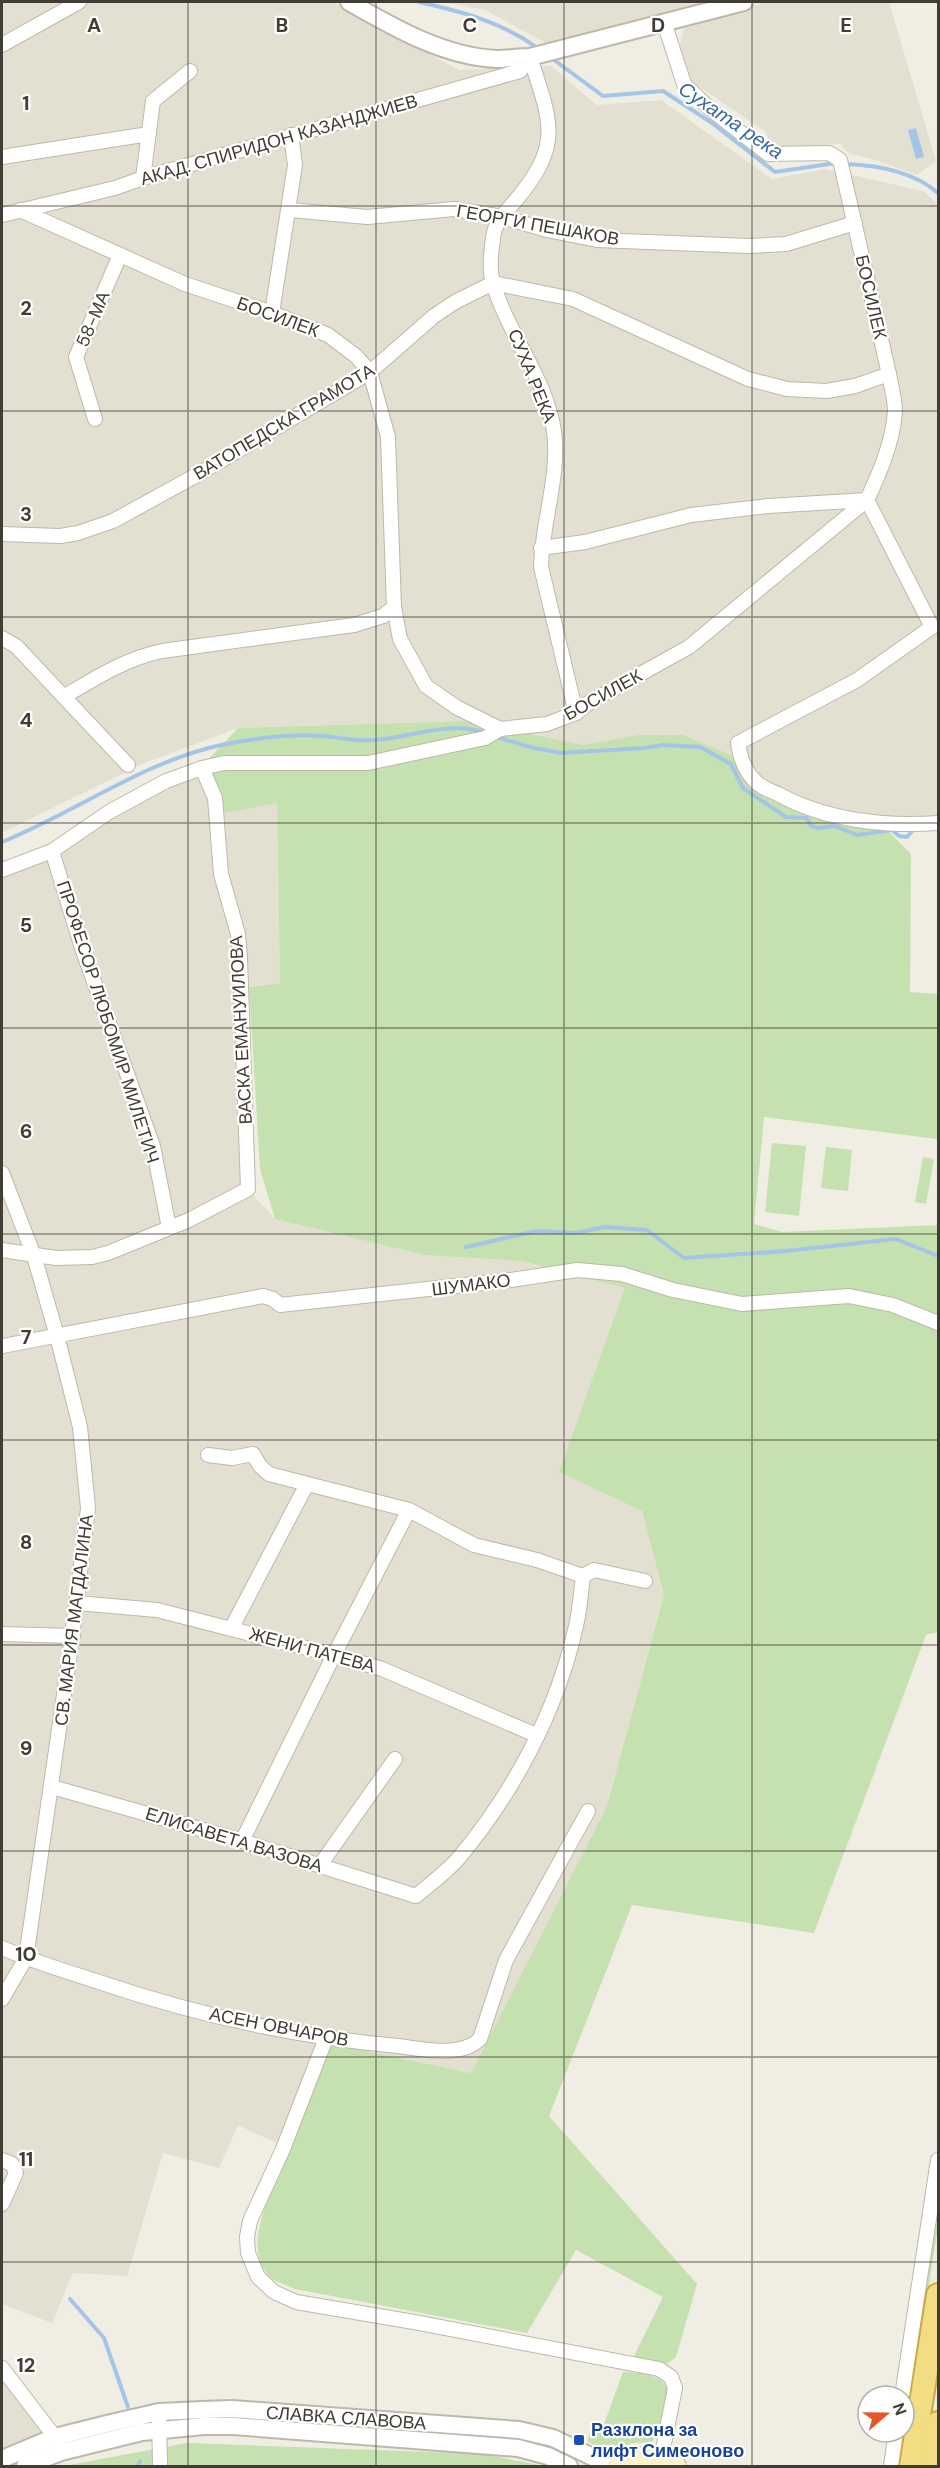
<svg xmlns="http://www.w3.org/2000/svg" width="940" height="2468" font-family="'DM Sans',sans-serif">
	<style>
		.residential { fill: #e3e0d2 }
		.green { fill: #c5e1af }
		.water { fill: #a4c5e8 }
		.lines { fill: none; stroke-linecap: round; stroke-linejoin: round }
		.stream { stroke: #a4c5e8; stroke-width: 4 }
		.minor-casing { stroke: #bdb8aa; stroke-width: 16 }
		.tertiary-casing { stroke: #bdb8aa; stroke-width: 20 }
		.secondary-casing { stroke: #cbc397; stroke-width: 22 }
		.trunk-casing { stroke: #cca941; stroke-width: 26 }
		.minor { stroke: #fff; stroke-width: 14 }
		.tertiary { stroke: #fff; stroke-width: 16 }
		.secondary { stroke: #f8f2c4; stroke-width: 20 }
		.trunk { stroke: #f2dc84; stroke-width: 22 }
		.grid { fill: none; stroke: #413d34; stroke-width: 1.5; stroke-opacity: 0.55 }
		.transit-dot { fill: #1a4fb4; stroke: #fff; stroke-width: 2 }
		.labels { text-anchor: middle; stroke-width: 4.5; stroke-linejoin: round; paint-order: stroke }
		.street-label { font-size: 18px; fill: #413d34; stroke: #fff }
		.transit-label { font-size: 18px; font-weight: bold; fill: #164399; stroke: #fff; text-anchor: start }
		.water-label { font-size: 20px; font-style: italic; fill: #3969a1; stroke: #fff }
		.grid-label { font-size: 20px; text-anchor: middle; font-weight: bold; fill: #413d34; stroke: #fff; stroke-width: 4.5; stroke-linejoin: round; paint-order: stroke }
	</style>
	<rect width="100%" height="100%" fill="#f0ede3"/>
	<g class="residential">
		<path d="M2,2H332L459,70L551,66L597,105L661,100L772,179L825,169L923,191L938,204V823L826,813L638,735L583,745L492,730L465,721L238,728L142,764L2,833Z"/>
		<path d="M442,2H702V3L548,44L485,10Z"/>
		<path d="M766,2H889L936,161L917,175L876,160L850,154L840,144L772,148L766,132L691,81L679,50L685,23Z"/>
		<path d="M199,769L277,803L280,983L242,987L248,1189L275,1219L424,1255L522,1261L626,1288L560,1472L642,1511L664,1595L607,1806L471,2073L332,2044L289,2149L238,2125L219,2168L163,2153L127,2276L73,2273L52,2323L2,2304V864L49,848L144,784Z"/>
		<path d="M2,2368L55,2437L2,2459Z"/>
	</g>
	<g class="green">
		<path d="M465,721L583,745L638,735H683L740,759L758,784L792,803L880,823L911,854L910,992L938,994L937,1139L764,1117L754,1224L782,1232L938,1225V1632L926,1635L814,1933L632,1905L549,2116L697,2284L676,2357L665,2365L633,2358L663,2297L576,2250L527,2333L295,2289C287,2285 274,2282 269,2276C251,2256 258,2229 265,2207L332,2044L471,2073L607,1806L664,1595L642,1511L559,1472L625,1288L522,1261L424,1255L275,1219L260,1169L249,987L280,983L277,803L225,813L199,769L238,728Z"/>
		<path d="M772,1143L806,1146L799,1216L765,1212Z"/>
		<path d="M826,1147L852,1150L848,1191L821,1188Z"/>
		<path d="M923,1157L934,1159L926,1204L915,1202Z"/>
		<path d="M938,2196V2227L901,2466H896L901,2432H904V2413Z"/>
		<path d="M623,2372C640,2373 659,2373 668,2389L659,2433L651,2443C643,2443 633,2442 627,2445C607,2454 606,2457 588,2441L591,2426L603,2427Z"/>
		<path d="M187,2443L483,2454L544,2466H64Z"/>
	</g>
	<path class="water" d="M916,128L924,157L916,159L908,130Z"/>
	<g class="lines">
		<g class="stream">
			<path d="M419,2C463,12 502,22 539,49"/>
			<path d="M550,57L603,96L663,91L712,123L775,172L836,163"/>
			<path d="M844,164C876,165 913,171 938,193"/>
			<path d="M496,737L530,747L561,753L644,748L663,745L700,747L731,764L743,788L786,817L807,818L810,825L817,828L835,826L857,835L892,830L899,836L907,837L914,829"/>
			<path d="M2,842C77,812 145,760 226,744C251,739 295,733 321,736C340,737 355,742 375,740C411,737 451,720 486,733"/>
			<path d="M466,1247L537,1231L576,1233L605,1227L647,1230L684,1258L786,1251L896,1239L938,1256"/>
			<path d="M70,2299L104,2338L128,2407"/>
			<path d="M138,2466L140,2461"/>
		</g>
		<g class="minor-casing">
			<g id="minor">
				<path d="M2,45L79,2"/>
				<path d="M530,57C550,121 564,143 516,200C507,211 494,223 493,238C491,253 489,269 493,283C508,334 546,378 554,431C560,476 542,522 541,567L576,713"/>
				<path d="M2,157L149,134"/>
				<path d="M143,178L153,101L190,71"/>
				<path d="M20,210L185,284L272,313L328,335L356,356L370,372L388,437L394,607L400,639L426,686L456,707L500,729L547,724L576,713L590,702L689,647L867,500C880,472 893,442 895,411C895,399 891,386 889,374L840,160L829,153L768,154L709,108L684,84L664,22"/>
				<path d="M290,210L367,217L454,209L502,217L547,230L597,240L749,246L786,244L855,223"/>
				<path d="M2,215L115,188L143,178L520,71L530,57"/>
				<path d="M272,313L295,165L291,135"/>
				<path d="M95,419L76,357L120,255"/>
				<path d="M2,534L60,536L78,533L113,521L195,476L370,372L434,316L455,302L493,283L573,299L748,379L787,389L827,391L855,386L889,374"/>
				<path d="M541,548L585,542L691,515L768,506L867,500L932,627L857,680L738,743C740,758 746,773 757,783C763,788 771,791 778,794C825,820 885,827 938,823"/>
				<path d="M2,638L16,646L128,765"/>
				<path d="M65,696C97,677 125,659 162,651L354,625L383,616L394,607"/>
				<path d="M52,851L82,948L153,1146L169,1228"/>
				<path d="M2,870L52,851L109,812L166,781L202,768L224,763H368L485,738L500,729"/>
				<path d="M2,1173L34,1256L57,1336L80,1427L88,1508L70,1653L26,1958L2,1999"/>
				<path d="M2,1250L56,1258L92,1257L108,1253L189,1220L248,1189L240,958L238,934L221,874L215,798L202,768"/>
				<path d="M2,1346L263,1296L273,1299L280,1305L511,1280L577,1270L622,1274L673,1290L742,1304L849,1296L893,1305L938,1323"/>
				<path d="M208,1455L232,1458L253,1454L260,1466L269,1474L409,1510L474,1545L537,1560L583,1576L594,1570L645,1581"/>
				<path d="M77,1603L157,1610L334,1655L382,1669L536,1735"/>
				<path d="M231,1629L307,1484"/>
				<path d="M2,1634L73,1636"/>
				<path d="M52,1787L242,1841L416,1896C429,1885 445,1873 457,1860C513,1794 557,1711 576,1626C580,1609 581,1592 583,1576"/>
				<path d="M242,1841L334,1655L409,1510"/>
				<path d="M320,1865L395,1759"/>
				<path d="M2,1948C32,1961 64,1971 96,1981C193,2014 295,2037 398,2046C423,2049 460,2058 480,2039L506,1960L588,1811"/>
				<path d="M326,2038L283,2149L250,2221L247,2237L248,2253L258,2277L274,2292L296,2302L414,2322L659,2369L671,2377L675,2388L661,2459"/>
				<path d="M2,2160L12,2164L16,2173L2,2204"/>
				<path d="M2,2368L55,2437L59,2446"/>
				<path d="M902,2396L938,2160"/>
				<path d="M159,2412L160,2466"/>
				<path d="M891,2466L896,2432"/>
			</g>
		</g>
		<g class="tertiary-casing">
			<g id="tertiary">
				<path d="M349,2C393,27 444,57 497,59C508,59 519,57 530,57L744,2"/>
				<path d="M2,2459L55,2437L111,2423L159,2412L202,2410L232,2409L519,2430L553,2438L605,2463L630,2460"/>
				<path d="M25,2466L61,2452L142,2432L204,2426H233L518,2448L548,2456L569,2466"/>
			</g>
		</g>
		<g class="secondary-casing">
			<path id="secondary" d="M618,2466C636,2454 658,2454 676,2466"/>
		</g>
		<g class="trunk-casing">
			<g id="trunk">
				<path d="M911,2466L938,2295"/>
				<path d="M932,2466L938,2423"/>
			</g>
		</g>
		<use href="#minor" class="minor"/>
		<use href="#tertiary" class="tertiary"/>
		<use href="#secondary" class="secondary"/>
		<use href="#trunk" class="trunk"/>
	</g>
	<path class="grid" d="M188,2V2466M376,2V2466M564,2V2466M752,2V2466M2,206H938M2,411H938M2,617H938M2,823H938M2,1028H938M2,1234H938M2,1440H938M2,1645H938M2,1851H938M2,2057H938M2,2262H938"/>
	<rect class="transit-dot" x="573" y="2434" width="12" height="12" rx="3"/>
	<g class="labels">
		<g class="street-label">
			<text transform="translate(279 140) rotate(-16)" y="6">АКАД. СПИРИДОН КАЗАНДЖИЕВ</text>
			<text transform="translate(538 225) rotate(10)" y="6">ГЕОРГИ ПЕШАКОВ</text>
			<text transform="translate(871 297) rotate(77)" y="6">БОСИЛЕК</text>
			<text transform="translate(278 317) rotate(20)" y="6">БОСИЛЕК</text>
			<text transform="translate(93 319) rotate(-67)" y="6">58-МА</text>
			<text transform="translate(532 376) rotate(68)" y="6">СУХА РЕКА</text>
			<text transform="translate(284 422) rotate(-31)" y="6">ВАТОПЕДСКА ГРАМОТА</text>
			<text transform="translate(603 695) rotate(-29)" y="6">БОСИЛЕК</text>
			<text transform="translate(108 1022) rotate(72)" y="6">ПРОФЕСОР ЛЮБОМИР МИЛЕТИЧ</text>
			<text transform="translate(241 1030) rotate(-93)" y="6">ВАСКА ЕМАНУИЛОВА</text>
			<text transform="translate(471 1285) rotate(-7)" y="6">ШУМАКО</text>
			<text transform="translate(74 1620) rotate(-83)" y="6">СВ. МАРИЯ МАГДАЛИНА</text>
			<text transform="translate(312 1650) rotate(15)" y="6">ЖЕНИ ПАТЕВА</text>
			<text transform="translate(234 1840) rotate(17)" y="6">ЕЛИСАВЕТА ВАЗОВА</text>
			<text transform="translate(279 2027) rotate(11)" y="6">АСЕН ОВЧАРОВ</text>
			<text transform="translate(346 2418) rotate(4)" y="6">СЛАВКА СЛАВОВА</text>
		</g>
		<g class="transit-label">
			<text x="591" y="2436">Разклона за<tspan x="591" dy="21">лифт Симеоново</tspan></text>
		</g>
		<g class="water-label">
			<text transform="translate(731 120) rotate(34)" y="7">Сухата река</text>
		</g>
	</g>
	<g class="grid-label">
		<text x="94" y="32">A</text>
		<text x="282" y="32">B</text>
		<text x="470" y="32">C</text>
		<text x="658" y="32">D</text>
		<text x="846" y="32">E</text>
		<text x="26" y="110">1</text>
		<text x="26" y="315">2</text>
		<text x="26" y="521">3</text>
		<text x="26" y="727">4</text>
		<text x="26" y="932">5</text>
		<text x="26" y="1138">6</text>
		<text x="26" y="1344">7</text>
		<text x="26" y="1549">8</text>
		<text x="26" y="1755">9</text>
		<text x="26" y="1961">10</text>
		<text x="26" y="2166">11</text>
		<text x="26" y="2372">12</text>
	</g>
	<rect width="940" height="2468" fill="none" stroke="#413d34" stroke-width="6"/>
	<g transform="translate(886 2414) rotate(70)"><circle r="28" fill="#ffffff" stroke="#b3b1ae" stroke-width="1.5"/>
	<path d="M0-4.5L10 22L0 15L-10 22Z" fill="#e45826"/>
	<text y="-9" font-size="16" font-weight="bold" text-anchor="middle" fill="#413d34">N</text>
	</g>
</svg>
